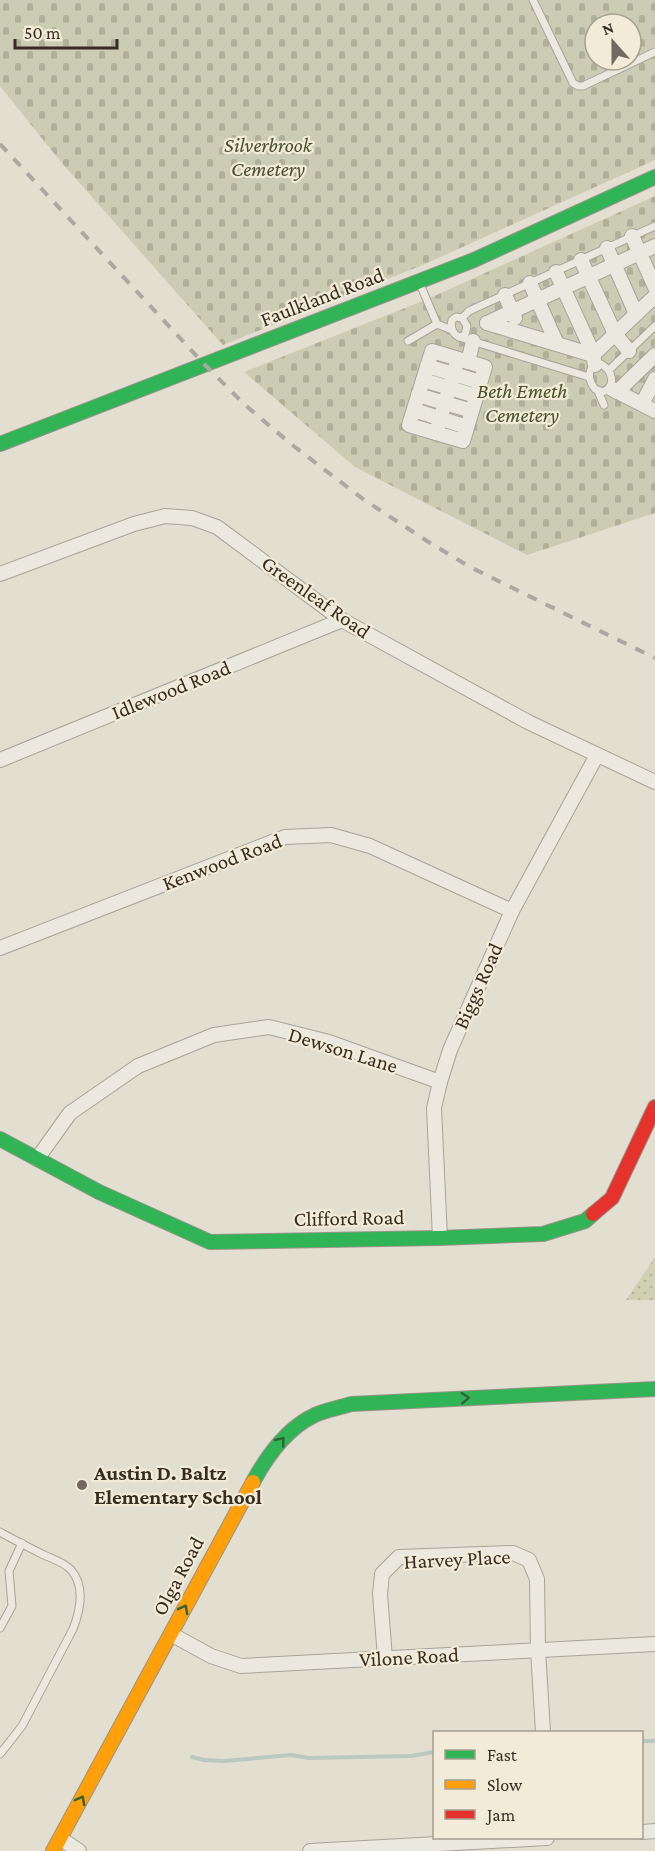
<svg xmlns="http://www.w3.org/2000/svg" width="655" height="1851" font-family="'Crimson Pro',serif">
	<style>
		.cemetery { fill: url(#cemetery-stones); fill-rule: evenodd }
		.park { fill: url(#park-dots) }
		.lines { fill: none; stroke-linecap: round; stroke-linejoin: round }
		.stream { stroke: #bac8c0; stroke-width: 4 }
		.lane-casing { stroke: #a8a399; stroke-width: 9 }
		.street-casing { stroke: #a8a399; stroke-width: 16 }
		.fast-casing { stroke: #989388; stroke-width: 16 }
		.slow-casing { stroke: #989388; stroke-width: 16 }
		.jam-casing { stroke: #989388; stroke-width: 16 }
		.lane { stroke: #ebe8e0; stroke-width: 7 }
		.street { stroke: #ebe8e0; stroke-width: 14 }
		.fast { stroke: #30b455; stroke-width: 14 }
		.slow { stroke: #ff9f0a; stroke-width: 14 }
		.jam { stroke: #e5322d; stroke-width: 14 }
		.rail { stroke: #aba8a1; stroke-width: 4; stroke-dasharray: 10 10; stroke-linecap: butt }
		.oneway { stroke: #346236 }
		.poi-dot { fill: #726a5e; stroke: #f2ebd8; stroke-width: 2 }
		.labels { text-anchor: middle; stroke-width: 4.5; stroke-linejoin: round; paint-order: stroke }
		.park-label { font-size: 21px; font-style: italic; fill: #46502b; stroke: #f2ebd8 }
		.street-label { font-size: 21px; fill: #362c21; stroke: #f2ebd8 }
		.poi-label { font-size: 21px; font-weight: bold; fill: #362c21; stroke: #f2ebd8; text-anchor: start }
	</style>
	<defs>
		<pattern id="cemetery-stones" width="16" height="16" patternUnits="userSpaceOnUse" patternTransform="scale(1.5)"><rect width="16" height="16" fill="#cbccb3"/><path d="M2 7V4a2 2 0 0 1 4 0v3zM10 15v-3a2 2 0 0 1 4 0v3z" fill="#afaf9a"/></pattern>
		<pattern id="park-dots" width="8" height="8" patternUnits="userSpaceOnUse" patternTransform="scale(1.5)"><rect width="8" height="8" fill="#d0d1b4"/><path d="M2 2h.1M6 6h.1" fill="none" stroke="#b3b49a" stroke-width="1.8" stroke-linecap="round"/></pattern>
	</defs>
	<rect width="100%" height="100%" fill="#e2ded0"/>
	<g class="cemetery">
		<path d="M0,0H655V160L425,264L223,345L61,162L0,86ZM595,24H631V60H595Z"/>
		<path d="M655,196V513L527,555L355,467L244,372L430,298Z"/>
	</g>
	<path class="park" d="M655,1257V1300H626Z"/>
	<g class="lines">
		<g class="stream">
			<path d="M642,1741H655"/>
			<path d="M192,1757L204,1760L224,1761L291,1755L309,1758L411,1756L434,1752"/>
		</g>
		<g class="lane-casing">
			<g id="lane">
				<path d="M533,0L573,83L578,86H583L655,52"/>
				<path d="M420,284L437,324L452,330"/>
				<path d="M456,317L462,318L467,326L465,335L459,337C452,333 450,328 452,320Z"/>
				<path d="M462,318L469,311L655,226"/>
				<path d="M459,337L589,377"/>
				<path d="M408,341L437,324"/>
				<path d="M601,364C610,369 614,378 610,388L603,392L595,389C589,381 587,374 593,366Z"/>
				<path d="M609,370L655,326"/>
				<path d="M598,391L604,405"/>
				<path d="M0,1532C14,1540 28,1547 42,1554C52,1559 64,1562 71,1570C86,1587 80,1611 73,1629L22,1726L0,1754"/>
				<path d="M0,1628L12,1606L9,1571L22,1543"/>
			</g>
		</g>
		<g class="street-casing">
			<g id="street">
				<path d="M632,236L655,287"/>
				<path d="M607,248L636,314"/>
				<path d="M581,260L615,334L629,351"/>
				<path d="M556,272L592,351L595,365"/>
				<path d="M530,283L557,344"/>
				<path d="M505,295L515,318"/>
				<path d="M487,323L593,355L655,296"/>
				<path d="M487,323L655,246"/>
				<path d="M432,351L485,367L463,441L409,425Z"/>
				<path d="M468,362L473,341"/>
				<path d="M427,366L480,382"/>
				<path d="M423,380L476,396"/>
				<path d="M612,389L655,411"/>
				<path d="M617,392L655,355"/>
				<path d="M418,395L472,411"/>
				<path d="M642,404L655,379"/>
				<path d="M414,410L467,427"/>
				<path d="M436,433L458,359"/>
				<path d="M0,574L134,524L165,516L192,518L217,527L342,620L528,722L655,782"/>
				<path d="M0,760L342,620"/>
				<path d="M0,948L285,837L331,835L370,846L512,911"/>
				<path d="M37,1159L70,1113L138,1066L214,1035L269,1027L329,1042L440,1082"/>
				<path d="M440,1238L434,1108L440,1082L450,1050L512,911L597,755"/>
				<path d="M171,1634L211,1656L241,1666L655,1644"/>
				<path d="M385,1658L380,1594L382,1574L399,1557L513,1553L529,1560L537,1579L538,1650L543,1732"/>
				<path d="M642,1832L655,1831"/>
				<path d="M60,1838L79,1851"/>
				<path d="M310,1851L547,1838"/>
			</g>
		</g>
		<g class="fast-casing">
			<g id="fast">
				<path d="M0,444L474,260L655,177"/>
				<path d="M0,1139L99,1192L210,1242L440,1238L543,1234L585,1221L593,1214"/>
				<path d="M253,1482C267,1456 287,1428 315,1415C326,1410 339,1408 351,1404L655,1389"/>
			</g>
		</g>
		<g class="slow-casing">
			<path id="slow" d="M53,1851L253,1482"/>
		</g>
		<g class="jam-casing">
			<path id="jam" d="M593,1214L612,1198L655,1107"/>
		</g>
		<use href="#lane" class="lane"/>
		<use href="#street" class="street"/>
		<use href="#fast" class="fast"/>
		<use href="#slow" class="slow"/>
		<use href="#jam" class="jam"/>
		<path class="rail" d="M0,144L205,365L244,404L291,444L363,499L427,541L470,567L655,658"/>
	</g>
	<defs><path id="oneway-chevron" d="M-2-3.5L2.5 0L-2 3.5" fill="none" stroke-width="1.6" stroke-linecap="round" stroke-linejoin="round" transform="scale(1.5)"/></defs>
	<g class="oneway">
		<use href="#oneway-chevron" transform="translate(465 1398) rotate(-3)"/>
		<use href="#oneway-chevron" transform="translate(281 1441) rotate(-51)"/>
		<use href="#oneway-chevron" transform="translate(184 1609) rotate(-62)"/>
		<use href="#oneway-chevron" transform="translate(81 1800) rotate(-62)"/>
	</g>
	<circle class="poi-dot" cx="82" cy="1485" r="6"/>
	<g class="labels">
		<g class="park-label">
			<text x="268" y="152">Silverbrook<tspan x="268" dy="24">Cemetery</tspan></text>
			<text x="522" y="398">Beth Emeth<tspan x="522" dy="24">Cemetery</tspan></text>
		</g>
		<g class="street-label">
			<text transform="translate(322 297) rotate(-21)" y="7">Faulkland Road</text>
			<text transform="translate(316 597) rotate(35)" y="7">Greenleaf Road</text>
			<text transform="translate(171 690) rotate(-22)" y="7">Idlewood Road</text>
			<text transform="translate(222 862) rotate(-21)" y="7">Kenwood Road</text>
			<text transform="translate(478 986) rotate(-66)" y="7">Biggs Road</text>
			<text transform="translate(343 1050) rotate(17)" y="7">Dewson Lane</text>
			<text transform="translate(349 1218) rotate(-1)" y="7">Clifford Road</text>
			<text transform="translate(457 1559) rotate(-3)" y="7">Harvey Place</text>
			<text transform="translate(178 1576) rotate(-62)" y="7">Olga Road</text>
			<text transform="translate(409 1657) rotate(-3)" y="7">Vilone Road</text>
		</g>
		<g class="poi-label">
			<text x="94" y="1480">Austin D. Baltz<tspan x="94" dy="24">Elementary School</tspan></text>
		</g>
	</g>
	<rect x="433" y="1731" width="210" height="108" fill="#f2ebd8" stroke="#a79f8f" stroke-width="1.5"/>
	<rect x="445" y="1750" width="30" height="9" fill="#30b455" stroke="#a79f8f" stroke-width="1.5"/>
	<text x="487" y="1761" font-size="18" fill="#362c21">Fast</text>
	<rect x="445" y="1780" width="30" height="9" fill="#ff9f0a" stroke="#a79f8f" stroke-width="1.5"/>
	<text x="487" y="1791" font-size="18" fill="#362c21">Slow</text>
	<rect x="445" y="1810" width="30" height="9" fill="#e5322d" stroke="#a79f8f" stroke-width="1.5"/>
	<text x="487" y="1821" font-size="18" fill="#362c21">Jam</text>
	<g transform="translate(613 42) rotate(339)"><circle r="28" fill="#f2ebd8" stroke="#a79f8f" stroke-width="1.5"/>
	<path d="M0-4.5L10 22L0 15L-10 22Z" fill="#726a5e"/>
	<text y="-9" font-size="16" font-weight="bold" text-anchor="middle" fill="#362c21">N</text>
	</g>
	<path d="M15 39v9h102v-9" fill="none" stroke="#362c21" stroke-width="3"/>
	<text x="24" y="39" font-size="18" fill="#362c21" stroke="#f2ebd8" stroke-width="4.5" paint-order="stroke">50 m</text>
</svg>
